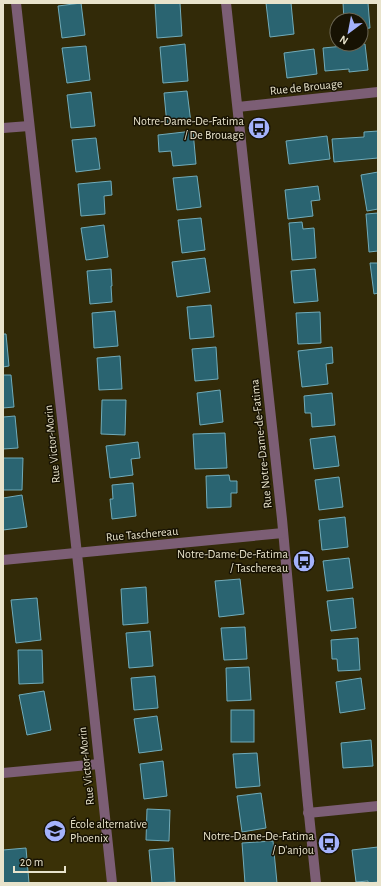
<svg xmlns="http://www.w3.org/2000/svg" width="381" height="886" font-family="'Alegreya Sans',sans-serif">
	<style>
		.built { fill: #3a3107 }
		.building { fill: #2a6471; stroke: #71abb9 }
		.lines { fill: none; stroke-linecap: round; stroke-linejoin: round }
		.minor { stroke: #7c5e75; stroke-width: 10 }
		.labels { text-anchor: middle; stroke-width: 3; stroke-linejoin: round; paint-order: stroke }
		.street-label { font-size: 12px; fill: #e8e3cb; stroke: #171203 }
		.poi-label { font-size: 12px; fill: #e8e3cb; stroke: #171203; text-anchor: end }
	</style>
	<rect width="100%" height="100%" fill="#322a08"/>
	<path class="built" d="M99,764L112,883H3V773Z"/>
	<g class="building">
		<path d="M81,3L85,35L62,38L58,6Z"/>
		<path d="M155,3H180L182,36L157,38Z"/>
		<path d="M266,3H291L294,34L270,37Z"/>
		<path d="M343,3H368L370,28L361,29V20H344Z"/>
		<path d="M185,44L188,81L163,83L160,47Z"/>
		<path d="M365,44L368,70L349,72V69L325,71L323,48Z"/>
		<path d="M86,46L90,80L67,83L62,48Z"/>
		<path d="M314,49L317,74L287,78L284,53Z"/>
		<path d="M187,91L191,123L167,125L164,93Z"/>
		<path d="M91,92L95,126L71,128L67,95Z"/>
		<path d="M193,131L196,164L173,166L171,151L159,152L158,135Z"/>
		<path d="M378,131V158L334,162L332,139L364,137V132Z"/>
		<path d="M327,136L330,159L289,164L286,141Z"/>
		<path d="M96,138L100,169L76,172L72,140Z"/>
		<path d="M378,172V209L367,211L361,175Z"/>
		<path d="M197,176L201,207L177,210L173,178Z"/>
		<path d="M111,181L112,195L104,196L105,214L81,216L78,184Z"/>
		<path d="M318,186L320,200L311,201L313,216L288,219L285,190Z"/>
		<path d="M378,213V251L369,252L366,214Z"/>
		<path d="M201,218L205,250L182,253L178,220Z"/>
		<path d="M302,222L303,229L314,228L316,258L292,260L289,223Z"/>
		<path d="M104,225L108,257L86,260L81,228Z"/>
		<path d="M205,258L210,292L177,297L172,262Z"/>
		<path d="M370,263H378V293L374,294Z"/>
		<path d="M111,269L112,286H111L112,302L90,304L87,271Z"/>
		<path d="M315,269L318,301L294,303L291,271Z"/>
		<path d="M211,305L214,337L190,339L187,307Z"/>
		<path d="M115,311L118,346L94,348L92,313Z"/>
		<path d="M320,312L321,343L298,344L296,313Z"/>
		<path d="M3,334H6L9,366L3,367Z"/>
		<path d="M216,347L218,379L195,381L192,349Z"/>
		<path d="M332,347L333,363L326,364L328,384L302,387L298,351Z"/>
		<path d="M120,356L122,389L99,390L97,358Z"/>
		<path d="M3,375H11L14,407L3,408Z"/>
		<path d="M220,390L223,422L200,425L197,393Z"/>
		<path d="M332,393L335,425L312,427L311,413H305L304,396Z"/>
		<path d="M102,400H126L125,435L101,434Z"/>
		<path d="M15,416L18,448L3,449V417Z"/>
		<path d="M225,433L227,468L195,469L193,434Z"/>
		<path d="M335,436L339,466L314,469L310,439Z"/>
		<path d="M138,442L140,458L131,459L133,475L110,478L106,446Z"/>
		<path d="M3,458H23L22,490H3Z"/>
		<path d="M229,475L230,481H237V493H231V507L207,508L206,476Z"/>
		<path d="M339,477L343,507L319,510L315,480Z"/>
		<path d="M133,483L136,516L112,519L110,499H113L112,485Z"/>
		<path d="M22,495L27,527L3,530V498Z"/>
		<path d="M345,517L348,547L322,550L319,520Z"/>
		<path d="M349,558L353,588L327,591L323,561Z"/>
		<path d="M240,579L244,614L219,617L215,581Z"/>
		<path d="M146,587L148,623L123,625L121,589Z"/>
		<path d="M37,598L41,640L16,643L11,600Z"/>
		<path d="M353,598L356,628L331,631L327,601Z"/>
		<path d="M245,627L247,659L224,660L221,628Z"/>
		<path d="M150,631L153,666L129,668L126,633Z"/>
		<path d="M358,638L360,670L338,671L337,659H332L331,640Z"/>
		<path d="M18,650H42L43,683L19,684Z"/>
		<path d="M249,667L251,700L227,701L226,668Z"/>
		<path d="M155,676L158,708L134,710L131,678Z"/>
		<path d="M361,678L365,709L340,713L336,682Z"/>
		<path d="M44,691L51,730L27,735L19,695Z"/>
		<rect x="231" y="710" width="23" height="32"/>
		<path d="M157,716L162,750L139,753L134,719Z"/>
		<path d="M371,740L373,766L343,768L341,743Z"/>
		<path d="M257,753L260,786L236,788L233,754Z"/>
		<path d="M163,761L167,796L144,799L140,764Z"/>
		<path d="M261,793L266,828L242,832L237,796Z"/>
		<path d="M147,809L170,810L169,841L146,840Z"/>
		<path d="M273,841L277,883H245L242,843Z"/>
		<path d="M378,847V882L368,883V881L356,882L352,850Z"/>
		<path d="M26,848L29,883H3V850Z"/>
		<path d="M173,848L175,882L152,883L149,850Z"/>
	</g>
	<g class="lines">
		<g class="minor">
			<path d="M16,3L79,572L112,883"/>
			<path d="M226,3L282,519L307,795L316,883"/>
			<path d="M238,107L378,92"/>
			<path d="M3,128L29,126"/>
			<path d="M3,560L283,533"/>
			<path d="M3,773L99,764"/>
			<path d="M308,813L378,806"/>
		</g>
	</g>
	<defs>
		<g id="bus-disc" transform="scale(1.15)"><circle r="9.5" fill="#a4b2fc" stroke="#171203"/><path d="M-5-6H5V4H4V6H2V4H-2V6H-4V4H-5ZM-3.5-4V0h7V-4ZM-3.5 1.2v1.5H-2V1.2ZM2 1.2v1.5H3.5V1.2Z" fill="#111"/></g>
		<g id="school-disc" transform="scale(1.15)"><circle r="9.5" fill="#a4b2fc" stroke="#171203"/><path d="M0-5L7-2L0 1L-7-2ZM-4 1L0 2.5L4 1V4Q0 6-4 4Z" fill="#111"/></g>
	</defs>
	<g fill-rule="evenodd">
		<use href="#bus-disc" x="259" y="128"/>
		<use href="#bus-disc" x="304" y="561"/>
		<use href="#school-disc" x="55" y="831"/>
		<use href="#bus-disc" x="329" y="843"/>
	</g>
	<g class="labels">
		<g class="street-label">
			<text transform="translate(306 87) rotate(-6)" y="4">Rue de Brouage</text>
			<text transform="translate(52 444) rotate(-96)" y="4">Rue Victor-Morin</text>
			<text transform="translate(261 444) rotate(-96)" y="4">Rue Notre-Dame-de-Fatima</text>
			<text transform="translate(142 534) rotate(-5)" y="4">Rue Taschereau</text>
			<text transform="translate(86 766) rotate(-96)" y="4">Rue Victor-Morin</text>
		</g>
		<g class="poi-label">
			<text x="244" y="125">Notre-Dame-De-Fatima<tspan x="244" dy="14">/ De Brouage</tspan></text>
			<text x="288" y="558">Notre-Dame-De-Fatima<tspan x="288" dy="14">/ Taschereau</tspan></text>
			<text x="70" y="828" text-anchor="start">École alternative<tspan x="70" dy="14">Phoenix</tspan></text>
			<text x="314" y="840">Notre-Dame-De-Fatima<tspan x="314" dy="14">/ D'anjou</tspan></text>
		</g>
	</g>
	<rect width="381" height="886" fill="none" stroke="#e8e3cb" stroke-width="8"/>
	<g transform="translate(349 32) rotate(212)"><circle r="19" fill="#171203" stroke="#6b6653"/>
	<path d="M0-3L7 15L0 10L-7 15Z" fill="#a4b2fc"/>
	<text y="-6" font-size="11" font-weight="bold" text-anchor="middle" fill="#e8e3cb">N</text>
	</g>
	<path d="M14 866v6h51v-6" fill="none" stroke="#e8e3cb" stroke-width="2"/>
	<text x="20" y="866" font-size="12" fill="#e8e3cb" stroke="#171203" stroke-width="3" paint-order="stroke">20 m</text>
</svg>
